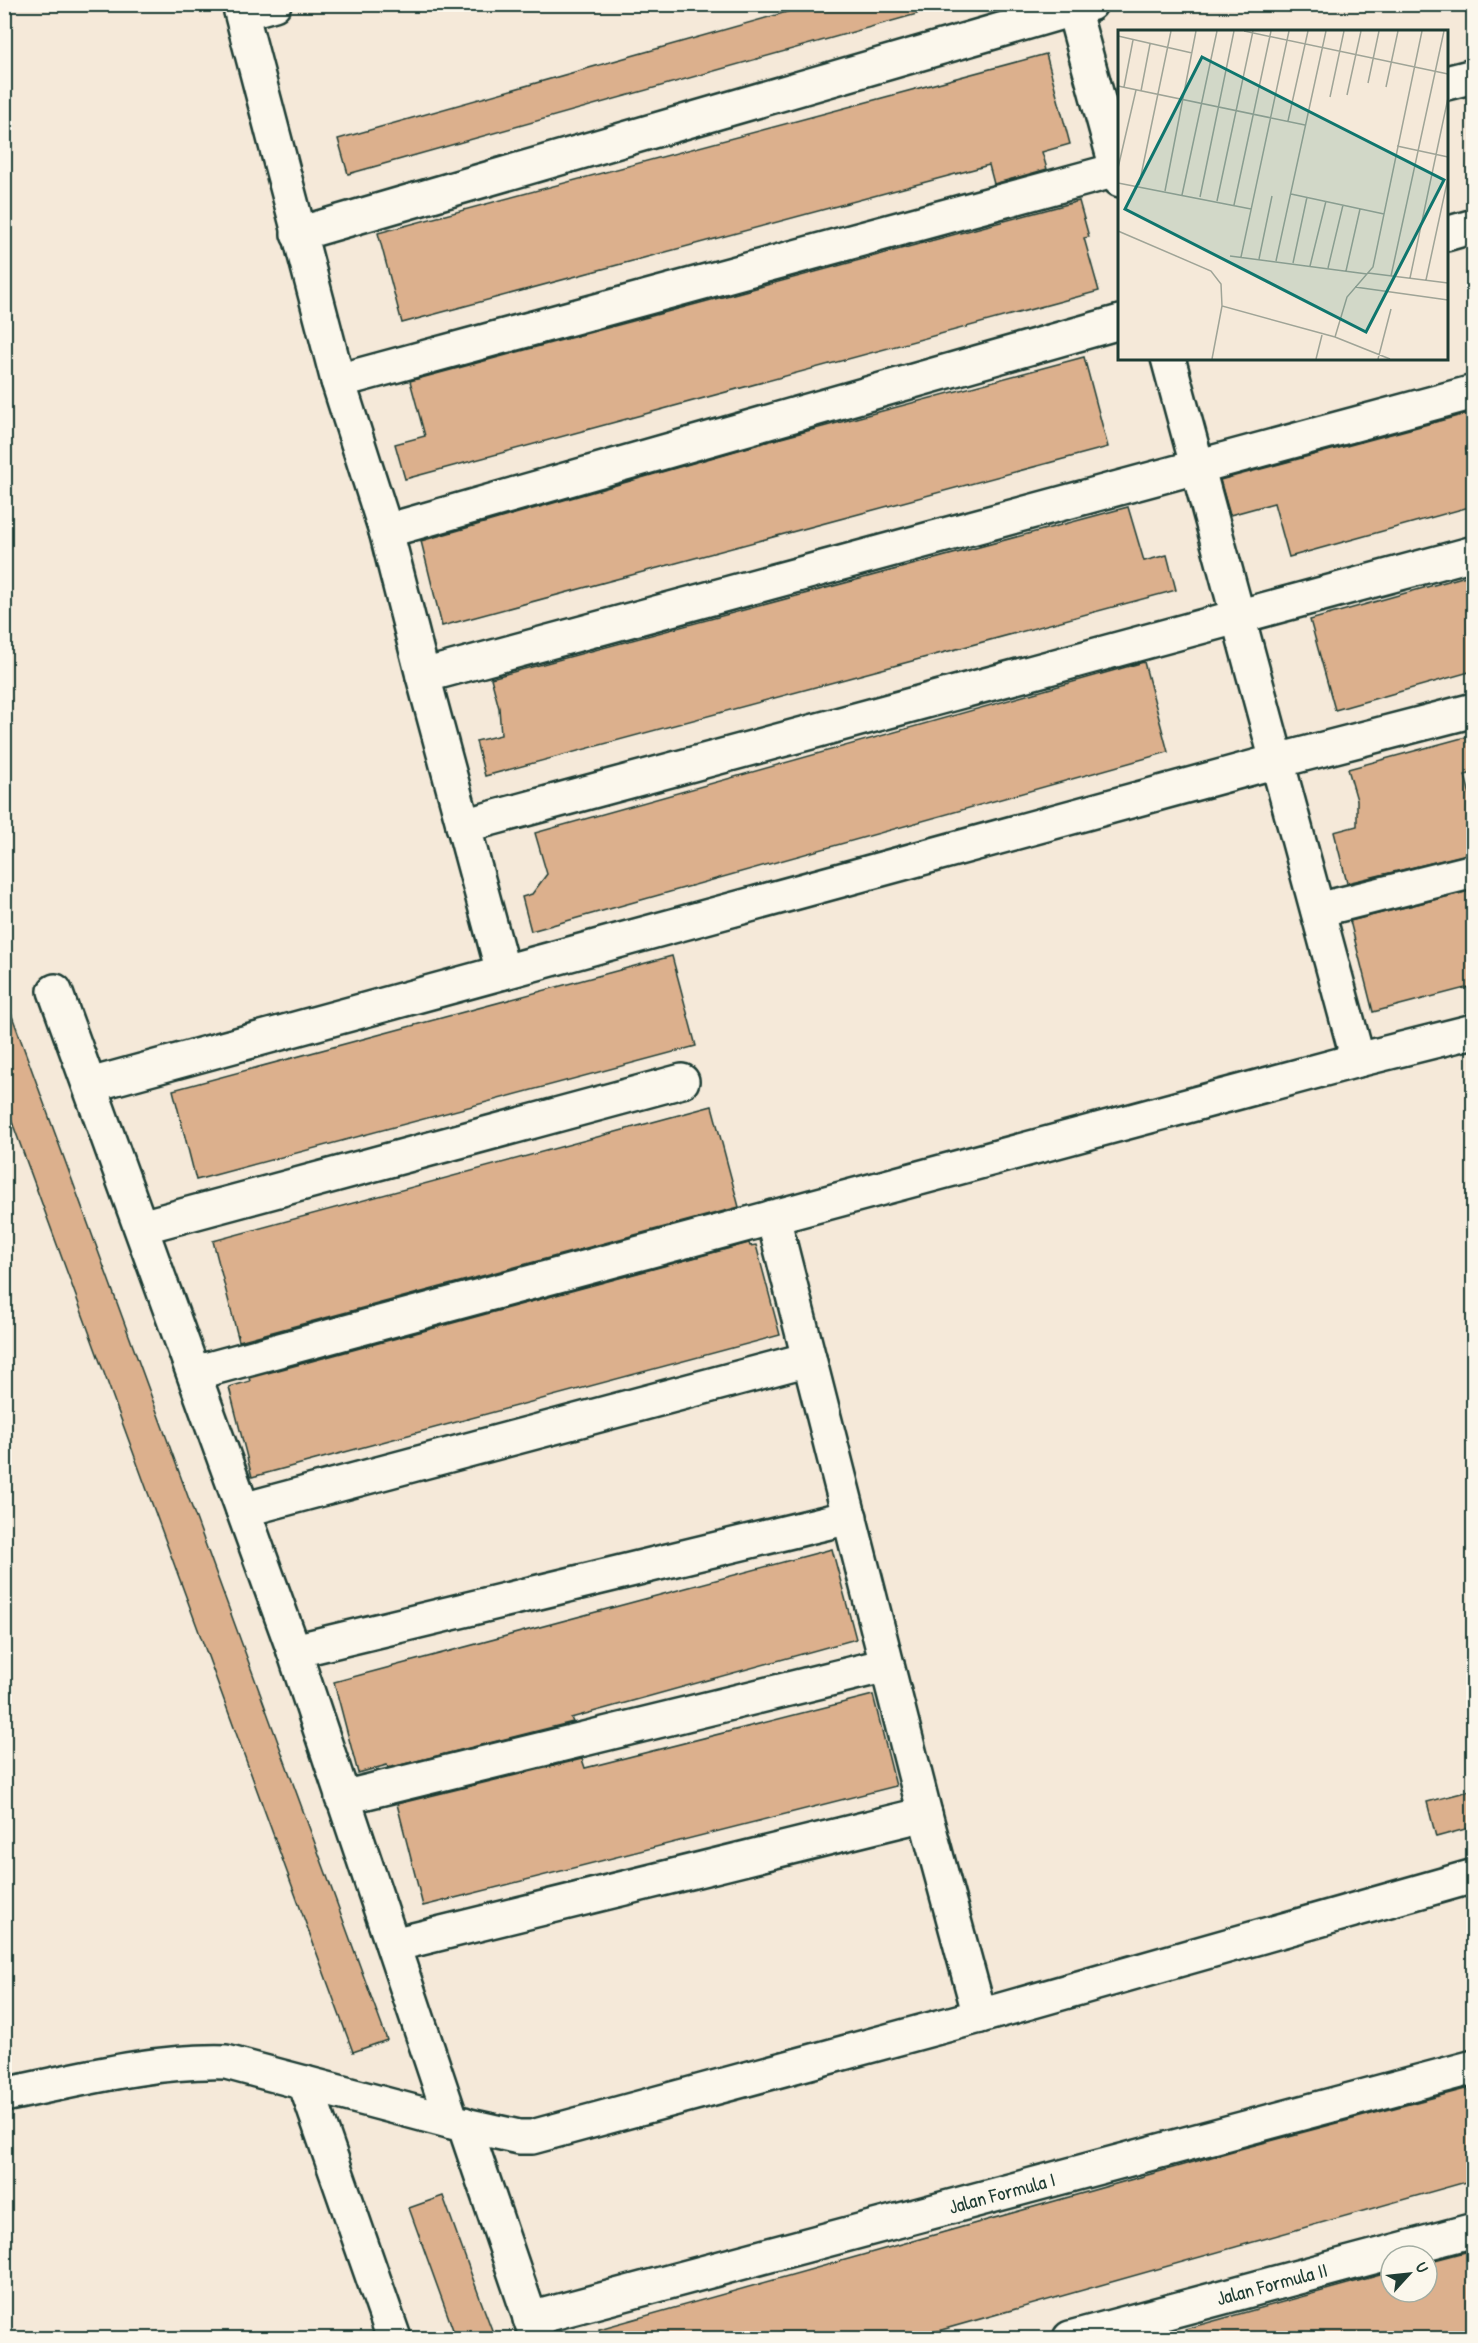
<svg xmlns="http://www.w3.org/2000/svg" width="1478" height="2343" font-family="'Patrick Hand',sans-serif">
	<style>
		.building { fill: #dcb08d; stroke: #1f3d34; stroke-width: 1.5 }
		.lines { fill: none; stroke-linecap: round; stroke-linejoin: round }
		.minor-casing { stroke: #1f3d34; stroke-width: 38 }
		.minor { stroke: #fbf7ec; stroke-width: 33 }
		.labels { text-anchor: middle; stroke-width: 5; stroke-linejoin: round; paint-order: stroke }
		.street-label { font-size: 20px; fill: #1f3d34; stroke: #fbf7ec }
		.inset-road { fill: none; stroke: #9fa497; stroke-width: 1.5 }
		.view { fill: #0f766e; fill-opacity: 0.15; stroke: #0f766e; stroke-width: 3 }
		.inset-edge { fill: none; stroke: #1f3d34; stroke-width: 3 }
	</style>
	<rect width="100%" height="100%" fill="#f5e9d9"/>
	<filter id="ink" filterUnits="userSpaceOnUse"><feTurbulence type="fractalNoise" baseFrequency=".0167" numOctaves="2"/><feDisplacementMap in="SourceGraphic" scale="12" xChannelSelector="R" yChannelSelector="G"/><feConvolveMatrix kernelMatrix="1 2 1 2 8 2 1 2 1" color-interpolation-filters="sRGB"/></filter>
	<g filter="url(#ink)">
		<g class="building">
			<path d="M815,4H916L917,14L348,174L338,139Z"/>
			<path d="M1046,54L1070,144L1042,152L1047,169L994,184L989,165L402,323L378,233Z"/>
			<path d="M1079,201L1089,237L1084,238L1099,291L405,479L395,444L425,436L410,381Z"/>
			<path d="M1084,357L1108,447L442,626L421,541L770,441Z"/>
			<path d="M1473,412V447L1466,449L1473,477V506L1289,557L1274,503L1230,515L1220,480Z"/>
			<path d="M1128,507L1144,561L1167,555L1176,590L485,776L476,741L501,735L499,708L491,678Z"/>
			<path d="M1473,574V671L1335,710L1310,620Z"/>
			<path d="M1144,662L1168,752L531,931L522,897L532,894L547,874L535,833Z"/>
			<path d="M1473,735V773L1465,775L1473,807V853L1347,883L1334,832L1357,826V800L1348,769Z"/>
			<path d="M1473,890V986L1373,1012L1350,921Z"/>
			<path d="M672,956L696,1046L196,1180L173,1090Z"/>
			<path d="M4,1005H8L387,2040L353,2052L4,1100Z"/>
			<path d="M712,1106L739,1207L239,1341L213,1241Z"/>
			<path d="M749,1243L750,1246L756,1245L780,1335L252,1477L229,1387L250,1381L249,1378Z"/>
			<path d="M832,1549L856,1639L571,1718L573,1722L388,1768L387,1765L358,1773L334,1682Z"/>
			<path d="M873,1695L896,1786L423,1906L397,1804L582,1759L585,1768Z"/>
			<path d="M1473,1790V1827L1436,1837L1427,1802Z"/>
			<path d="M1473,2087V2180L913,2338H601L599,2329L1240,2149Z"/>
			<path d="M443,2196L481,2301L495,2338H456L409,2208Z"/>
			<path d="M1473,2250V2338H1187L1185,2329L1391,2272V2292H1427V2262Z"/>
		</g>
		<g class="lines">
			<g class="minor-casing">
				<g id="minor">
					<path d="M239,4L338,381L386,531L423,676L503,972"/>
					<path d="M1072,4L1120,180"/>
					<path d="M242,13L274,4"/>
					<path d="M1446,83L1474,76"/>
					<path d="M298,234L1090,4"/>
					<path d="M1446,234L1474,226"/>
					<path d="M1168,358L1358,1060"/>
					<path d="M338,381L1120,169"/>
					<path d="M386,531L1120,322"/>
					<path d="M423,676L1474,392"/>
					<path d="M463,826L1474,553"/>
					<path d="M1318,910L1474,871"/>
					<path d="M55,991L294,1651L452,2122"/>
					<path d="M90,1085L1277,761L1474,710"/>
					<path d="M773,1217L925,1814L980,2016"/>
					<path d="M141,1227L682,1081"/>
					<path d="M194,1373L1358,1060L1474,1031"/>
					<path d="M243,1510L809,1359"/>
					<path d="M294,1651L850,1517"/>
					<path d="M342,1798L887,1665"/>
					<path d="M393,1945L925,1814"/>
					<path d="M305,2083L394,2338"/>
					<path d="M4,2095C78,2080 151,2060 226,2062L452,2122L519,2137H532L980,2016L1474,1876"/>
					<path d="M464,2124L537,2338"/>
					<path d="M530,2319L1474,2067"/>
					<path d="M1070,2338L1474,2230"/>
				</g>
			</g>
			<use href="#minor" class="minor"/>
		</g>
	</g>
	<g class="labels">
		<g class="street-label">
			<text transform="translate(1002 2193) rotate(-15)" y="7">Jalan Formula I</text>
			<text transform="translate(1272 2284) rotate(-15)" y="7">Jalan Formula II</text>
		</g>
	</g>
	<g transform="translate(1118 30)">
		<rect width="330" height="330" fill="#f5e9d9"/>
		<path class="inset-road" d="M126,1L330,44M0,6L74,23M250,53L261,1M0,56L187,95M6,57L15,10M268,57L280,1M23,61L32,14M229,65L243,1M212,67L226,1M170,91L190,1M279,116L330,127M0,138L18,60M0,153L133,179M21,155L53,1M47,161L78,1M173,164L266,184M64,165L99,1M82,167L116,1M99,171L135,1M116,175L153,1M0,201L93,241L103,254L104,276L217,307L272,329M112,226L249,244M123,227L171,1M141,229L154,166M158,231L208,1M175,233L189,167M192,236L208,171M210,238L225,175M228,241L242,179M250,243L330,253M273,246L326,1M292,248L330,68M308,250L330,148M237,257L330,270M217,307L229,267L255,237L304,1M94,329L104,276M198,329L204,305M260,329L273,279"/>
		<path class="view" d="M84,27L326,150L248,302L7,179Z"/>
		<rect width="330" height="330" class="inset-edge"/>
	</g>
	<rect width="1478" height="2343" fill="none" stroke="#fbf7ec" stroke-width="24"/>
	<rect x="12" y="12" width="1454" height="2319" fill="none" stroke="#1f3d34" stroke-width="2" filter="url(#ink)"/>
	<g transform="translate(1409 2274) rotate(63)"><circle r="28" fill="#fbf7ec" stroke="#a3ada2" stroke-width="1.5"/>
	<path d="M0-4.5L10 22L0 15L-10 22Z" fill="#1f3d34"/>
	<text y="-9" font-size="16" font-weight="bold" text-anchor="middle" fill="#1f3d34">U</text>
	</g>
</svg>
